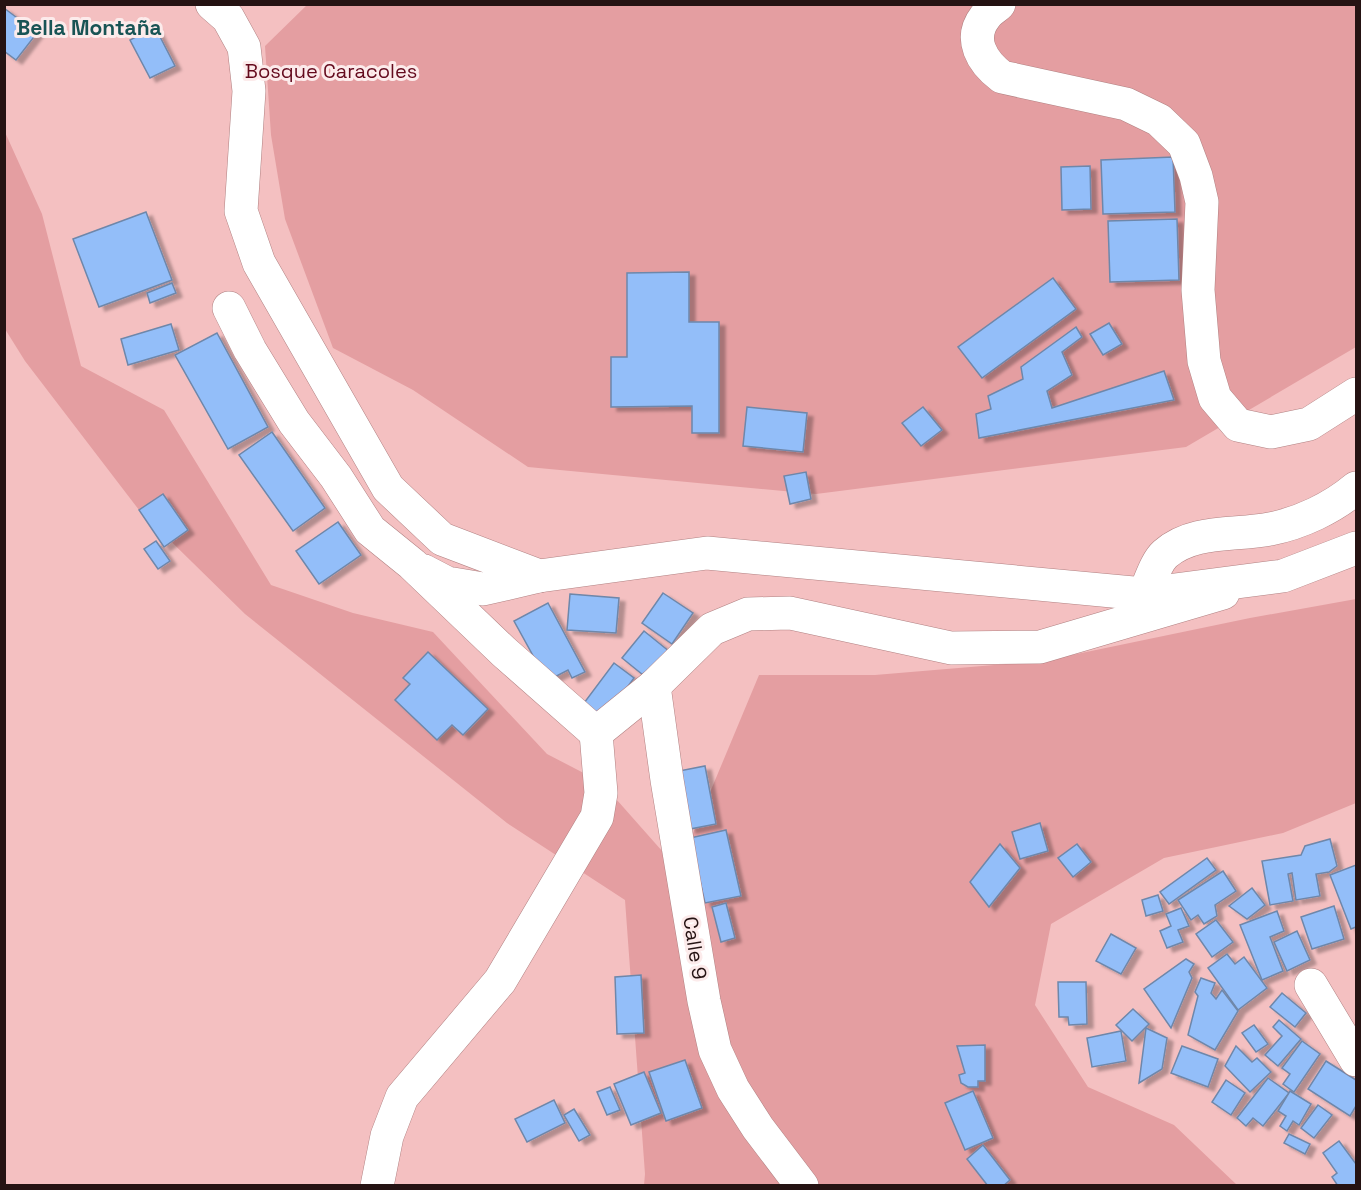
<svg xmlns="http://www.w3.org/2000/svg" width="1361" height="1190" font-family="'Space Grotesk',sans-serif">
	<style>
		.green { fill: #e49ea1 }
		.building { fill: #93bef9; stroke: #6e87aa; stroke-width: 1.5; filter: url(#shadow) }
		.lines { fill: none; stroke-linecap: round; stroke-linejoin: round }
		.minor-casing { stroke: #b18182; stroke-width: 34 }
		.major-casing { stroke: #b18182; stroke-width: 34 }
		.minor { stroke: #fff; stroke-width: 33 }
		.major { stroke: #fff; stroke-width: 33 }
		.labels { text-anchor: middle; stroke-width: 6; stroke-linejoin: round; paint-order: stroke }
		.park-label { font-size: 20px; fill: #640a1d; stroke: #fcebeb }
		.street-label { font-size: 20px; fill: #251313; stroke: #fcebeb }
		.neighbourhood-label { font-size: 21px; font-weight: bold; fill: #185455; stroke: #fcebeb }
	</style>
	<defs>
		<filter id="shadow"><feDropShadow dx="6" dy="4" stdDeviation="1.5" flood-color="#0004"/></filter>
	</defs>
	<rect width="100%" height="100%" fill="#f4c0c1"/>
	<g class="green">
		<path d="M308,4L1356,5V347L1186,447L816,494L528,467L413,390L333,348L285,219L271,135L265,46Z"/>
		<path d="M4,130L42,214L81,366L164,410L271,585L353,613L433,632L547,754L601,782L678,869L759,675H875L1043,661L1250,618L1356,599V803L1283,833L1164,858L1051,924L1035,1005L1088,1087L1174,1125L1237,1185H644L645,1174L625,900L507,823L245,614L139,510L25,361L5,329Z"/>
	</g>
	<g class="building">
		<path d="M4,8L37,33L16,60L4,51Z"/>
		<path d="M155,27L175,66L150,78L130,40Z"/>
		<path d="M1173,157L1175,212L1103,214L1101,160Z"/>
		<path d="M1090,166L1091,209L1062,210L1061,167Z"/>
		<path d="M146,212L172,280L99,307L73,239Z"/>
		<path d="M1177,219L1179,280L1110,282L1108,221Z"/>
		<path d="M689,272V322H719V433H692V406L611,407V357H627V273Z"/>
		<path d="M1053,278L1076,309L982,378L958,347Z"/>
		<path d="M172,283L176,293L150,303L147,293Z"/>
		<path d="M1109,323L1122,344L1103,355L1090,334Z"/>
		<path d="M171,324L179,350L128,365L121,339Z"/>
		<path d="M1076,327L1082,337L1062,352L1072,375L1047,391L1052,408L1164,371L1174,400L979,438L976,414L991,409L988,396L1023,379L1021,367Z"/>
		<path d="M217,333L268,427L228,449L175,355Z"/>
		<path d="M747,407L807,413L803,452L743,446Z"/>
		<path d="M923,407L942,430L921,446L902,423Z"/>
		<path d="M272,432L325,508L293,531L239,455Z"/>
		<path d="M806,472L811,499L790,504L784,476Z"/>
		<path d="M163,494L188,530L164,547L139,510Z"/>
		<path d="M338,522L361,555L319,584L296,551Z"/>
		<path d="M156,541L170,561L158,569L144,549Z"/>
		<path d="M663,593L693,613L672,644L642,623Z"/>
		<path d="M570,594L619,598L616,633L567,630Z"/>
		<path d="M548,603L585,672L572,678L568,670L547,681L514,621Z"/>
		<path d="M644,631L670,652L648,679L622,658Z"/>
		<path d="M428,652L488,709L463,735L452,725L437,740L395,700L410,684L403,678Z"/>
		<path d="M614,663L634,678L602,722L581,707Z"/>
		<path d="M705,766L716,824L690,829L679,771Z"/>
		<path d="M1040,823L1048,851L1020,859L1012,832Z"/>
		<path d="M726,830L741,896L705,903L690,838Z"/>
		<path d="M1330,839L1337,866L1329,872L1316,874L1320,896L1296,900L1292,873L1288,874L1293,901L1270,905L1262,861L1301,855L1305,846Z"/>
		<path d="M1000,844L1020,868L989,907L970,882Z"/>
		<path d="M1077,844L1091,862L1073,877L1058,858Z"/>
		<path d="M1207,858L1216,870L1169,904L1160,892Z"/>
		<path d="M1356,865V927L1351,929L1330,875Z"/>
		<path d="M1223,871L1236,891L1215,905L1217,916L1204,924L1198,915L1191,920L1178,900Z"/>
		<path d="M1252,888L1265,905L1247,919L1229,906Z"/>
		<path d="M1158,895L1163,911L1146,916L1142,900Z"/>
		<path d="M726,903L735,938L721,942L712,907Z"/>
		<path d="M1334,906L1344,939L1312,949L1301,917Z"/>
		<path d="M1181,908L1189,926L1178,930L1183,942L1167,948L1160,931L1171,926L1166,914Z"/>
		<path d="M1277,911L1284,931L1270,937L1283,971L1262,980L1240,925Z"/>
		<path d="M1216,920L1233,942L1212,957L1196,934Z"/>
		<path d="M1297,931L1310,960L1287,971L1274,942Z"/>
		<path d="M1111,934L1136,948L1121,974L1096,961Z"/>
		<path d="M1227,954L1235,964L1244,957L1267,988L1238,1010L1208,968Z"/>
		<path d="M1186,959L1194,964L1189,972L1192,978L1171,1028L1144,989Z"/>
		<path d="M641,975L644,1033L617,1034L615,977Z"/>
		<path d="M1201,978L1215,983L1211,993L1216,999L1222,990L1238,1011L1215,1050L1188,1035L1198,996L1195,992Z"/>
		<path d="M1058,982H1086L1087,1024L1069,1025L1068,1017H1059Z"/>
		<path d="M1282,993L1306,1013L1295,1027L1270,1007Z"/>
		<path d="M1133,1009L1149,1024L1132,1041L1116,1025Z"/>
		<path d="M1279,1020L1301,1039L1278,1066L1265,1055L1282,1036L1273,1027Z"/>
		<path d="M1254,1025L1268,1044L1256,1052L1242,1033Z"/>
		<path d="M1146,1028L1167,1038L1162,1069L1139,1083Z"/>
		<path d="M1121,1031L1126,1061L1092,1067L1087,1038Z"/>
		<path d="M1302,1041L1320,1054L1294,1092L1283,1084L1290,1074L1282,1068Z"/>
		<path d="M985,1045V1081H978V1087H968L961,1083L959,1075L965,1073L957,1046Z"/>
		<path d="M1182,1046L1218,1059L1208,1087L1171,1073Z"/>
		<path d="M1236,1046L1252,1062L1257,1058L1271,1072L1250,1092L1225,1066Z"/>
		<path d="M685,1060L702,1108L666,1121L649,1072Z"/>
		<path d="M1326,1061L1356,1080V1106L1350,1116L1308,1089Z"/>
		<path d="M644,1072L661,1113L631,1125L614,1084Z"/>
		<path d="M1268,1078L1289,1093L1263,1126L1253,1118L1246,1126L1237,1118Z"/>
		<path d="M1226,1080L1245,1093L1231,1115L1212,1102Z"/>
		<path d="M610,1087L620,1110L607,1115L597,1092Z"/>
		<path d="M973,1091L993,1138L965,1150L945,1103Z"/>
		<path d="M1290,1091L1311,1104L1299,1125L1293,1121L1287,1131L1280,1126L1286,1116L1278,1111Z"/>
		<path d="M554,1100L565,1123L527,1142L515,1119Z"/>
		<path d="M1318,1105L1332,1115L1314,1138L1301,1128Z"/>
		<path d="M574,1109L590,1135L579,1141L564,1115Z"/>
		<path d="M1289,1134L1310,1144L1305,1154L1284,1143Z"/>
		<path d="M1339,1141L1356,1164V1186H1338L1332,1177L1337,1173L1323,1153Z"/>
		<path d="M983,1145L1010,1180L1003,1186H988L967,1159Z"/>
	</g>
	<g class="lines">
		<g class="minor-casing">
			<g id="minor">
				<path d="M999,4C995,8 988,12 985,17C968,39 982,62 1002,77L1126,104L1159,120L1184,144L1196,176L1202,202L1198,290L1204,361L1215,398L1238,425L1271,432L1309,424L1356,394"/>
				<path d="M229,308L250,350L294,422L336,477L370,530L412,564L504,652L596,733"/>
				<path d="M424,571L447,583L483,589L539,576"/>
				<path d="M1144,594C1150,583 1155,563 1165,554C1193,529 1235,536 1270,529C1301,523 1332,508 1356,488"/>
				<path d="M654,686L667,780L704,1001L715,1050L733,1089L758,1128L802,1186"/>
				<path d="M1311,985L1356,1060"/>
				<path d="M377,1186L387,1136L402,1097L500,981L597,817L601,793L596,733L654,686L712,629L748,614L790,613L951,648L1040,647L1223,593"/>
			</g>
		</g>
		<g class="major-casing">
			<path id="major" d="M212,4L228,18L244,47L249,91L241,211L259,263L388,488L442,539L539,576L707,553L1144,594L1283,576L1356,548"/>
		</g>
		<use href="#minor" class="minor"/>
		<use href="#major" class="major"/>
	</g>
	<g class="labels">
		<g class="park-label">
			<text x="331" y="78">Bosque Caracoles</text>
		</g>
		<g class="street-label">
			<text transform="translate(695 948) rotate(81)" y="7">Calle 9</text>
		</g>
		<g class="neighbourhood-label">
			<text x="89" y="35">Bella Montaña</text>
		</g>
	</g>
	<rect width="1361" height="1190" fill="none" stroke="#251313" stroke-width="12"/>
</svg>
